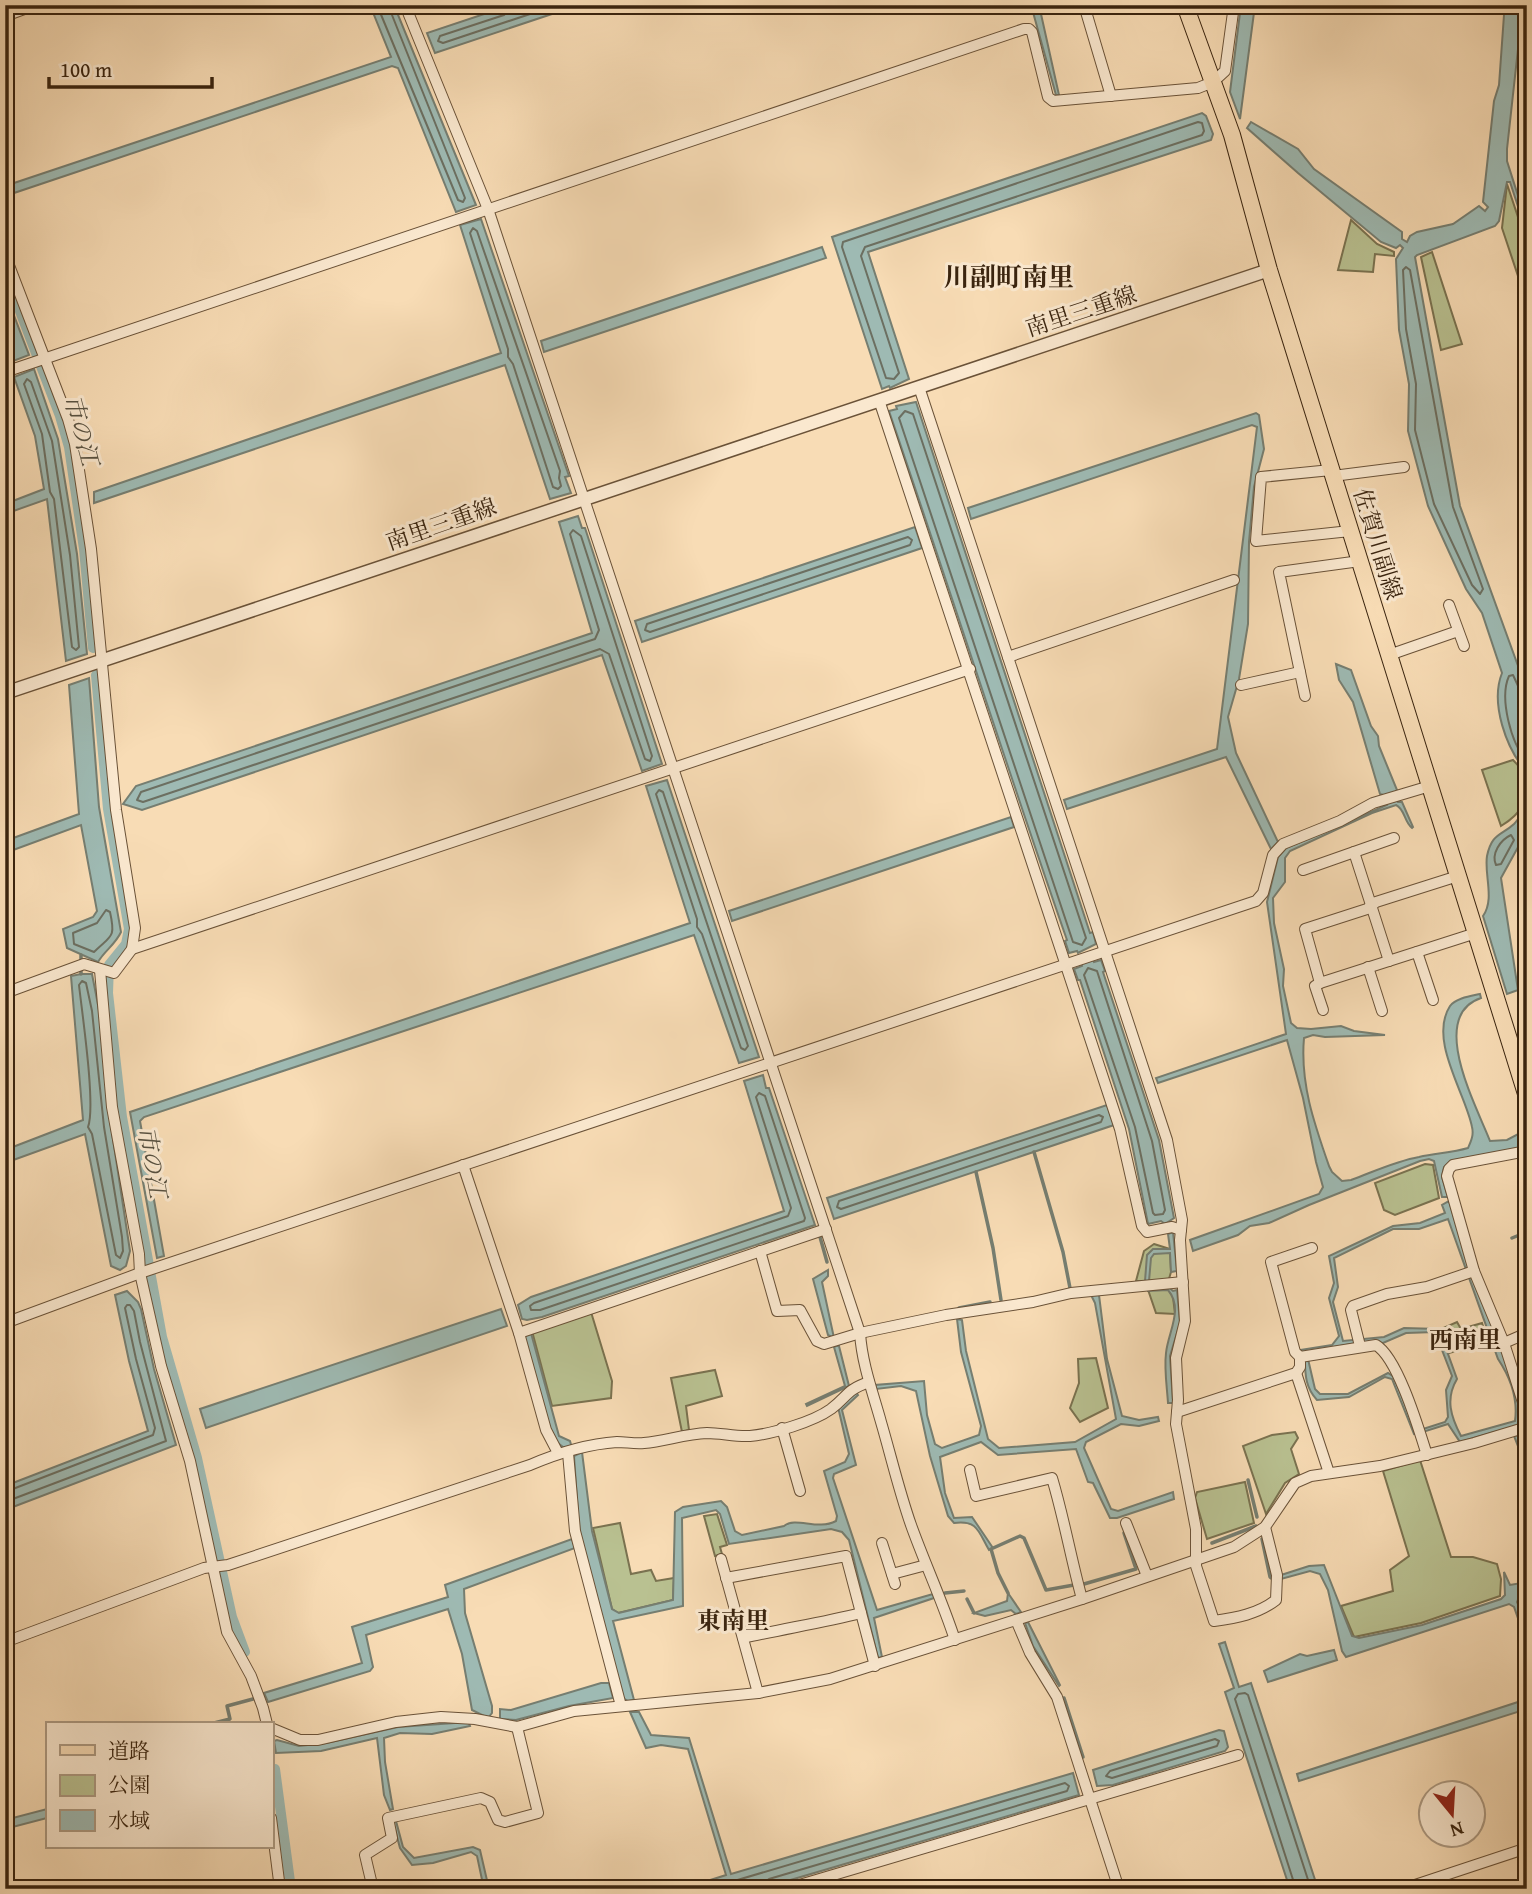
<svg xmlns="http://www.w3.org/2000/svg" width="1532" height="1894" font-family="'Gentium Book Plus','Noto Serif JP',serif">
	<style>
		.green { fill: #b9c191; stroke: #7a7250; stroke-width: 2 }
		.water { fill: #9ebab3; stroke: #767e71; stroke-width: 2; fill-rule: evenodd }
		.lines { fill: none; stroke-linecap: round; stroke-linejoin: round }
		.shore { stroke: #6c6f61; stroke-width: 2 }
		.stream { stroke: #767e71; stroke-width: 3.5 }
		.canal { stroke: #9ebab3; stroke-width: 10 }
		.minor-casing { stroke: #6a5238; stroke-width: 12 }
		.tertiary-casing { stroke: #6a5238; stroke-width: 15 }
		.primary-casing { stroke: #3a240f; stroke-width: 18 }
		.minor { stroke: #fae8cf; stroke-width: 10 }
		.tertiary { stroke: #fae8cf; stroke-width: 12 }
		.primary { stroke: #f8dcb5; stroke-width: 16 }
		.labels { text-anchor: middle; stroke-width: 6; stroke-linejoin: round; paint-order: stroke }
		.street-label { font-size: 23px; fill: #3a240f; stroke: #fae8cf }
		.water-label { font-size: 24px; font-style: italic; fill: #585140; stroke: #fae8cf }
		.neighbourhood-label { font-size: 24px; font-weight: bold; fill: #3a240f; stroke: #fae8cf }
		.quarter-label { font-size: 26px; font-weight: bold; fill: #3a240f; stroke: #fae8cf }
	</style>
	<rect width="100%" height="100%" fill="#f8dcb5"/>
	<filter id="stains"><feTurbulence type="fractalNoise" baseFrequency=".00286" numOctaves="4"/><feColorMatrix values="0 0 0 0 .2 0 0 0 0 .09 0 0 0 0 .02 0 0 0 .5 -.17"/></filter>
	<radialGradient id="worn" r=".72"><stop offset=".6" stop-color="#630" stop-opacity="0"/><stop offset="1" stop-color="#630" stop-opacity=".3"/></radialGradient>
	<g class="green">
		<path d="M1507,184L1527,244V303L1502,228Z"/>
		<path d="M1351,220L1377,244L1394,252V256L1375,254L1373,272L1338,270Z"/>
		<path d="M1432,252L1462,344L1441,350L1421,257Z"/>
		<path d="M1513,760L1527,775C1527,801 1524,812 1501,826L1482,770Z"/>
		<path d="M1425,1164L1433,1165L1439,1198L1395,1215L1384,1210L1375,1183Z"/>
		<path d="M1154,1244L1170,1249L1171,1272L1167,1286L1173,1297L1175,1314L1156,1313L1145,1281H1136L1144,1251Z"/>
		<path d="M591,1312L612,1381L611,1398L552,1406L532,1331Z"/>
		<path d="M1457,1322L1461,1329L1482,1323L1488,1342L1449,1353L1441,1329Z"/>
		<path d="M1096,1358L1108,1408L1080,1422L1070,1408L1079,1383L1078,1359Z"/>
		<path d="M715,1370L722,1396L686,1406L689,1430L682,1432L671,1378Z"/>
		<path d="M1295,1432L1298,1438L1291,1449L1299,1474L1285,1483L1266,1514L1243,1446L1272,1435Z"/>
		<path d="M1420,1460L1451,1557H1473L1497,1564L1501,1579L1500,1596L1421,1623L1354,1637L1341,1606L1393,1591L1390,1570L1409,1556L1383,1471Z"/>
		<path d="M1245,1482L1254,1523L1207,1539L1195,1498L1197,1492Z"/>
		<path d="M717,1514L727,1545L720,1547L722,1554L715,1556L704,1516Z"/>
		<path d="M620,1523L631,1574L651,1570L656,1581L674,1578L673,1600L618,1613L612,1609L593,1528Z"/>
	</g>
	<g class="water">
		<path d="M370,5H394L476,205L456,212L398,68L392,66L5,196V186L391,57Z"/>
		<path d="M511,5H579L435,53L427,33Z"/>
		<path d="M1031,5H1039L1059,95H1056Z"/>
		<path d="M1241,5H1255L1240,119L1230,92Z"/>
		<path d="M1517,5H1527V28L1520,31L1507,149V161L1527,224V234L1510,182H1507L1499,221L1495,226L1417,255L1415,257L1460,506L1521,674L1527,672V676L1522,678L1527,698V772C1506,749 1490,703 1502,673L1482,613L1466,589L1428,506L1408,431L1409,384L1399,330L1396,259L1403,248L1400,245L1396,248L1381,242L1298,173L1247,128L1251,122L1298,149L1314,169L1402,232V239L1407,242L1410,236L1417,232L1453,224L1479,206L1485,211L1488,207L1483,202L1494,101L1499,85L1504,15L1508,7Z"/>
		<path d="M1202,113L1206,116L1213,134L1211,140L868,252L909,379L890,388L889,386L882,389L832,237Z"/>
		<path d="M481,219L569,476L565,477L571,493L550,499L505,365L94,503V492L501,353L460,225Z"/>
		<path d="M822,247L826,258L544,352L541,341Z"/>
		<path d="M5,292L29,355L8,363L5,356Z"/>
		<path d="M34,369L58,439L77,554L87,654L66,661L47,499L5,514V504L44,489L35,436L14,377Z"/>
		<path d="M916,402L1090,933L1093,932L1096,944L1078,953L1077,951L1069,953L1065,941L1067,940C1006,765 949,587 889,411L897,409L896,406Z"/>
		<path d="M1256,413L1259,415L1264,449L1254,487L1249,542L1248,624L1239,679L1228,717L1236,753L1278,842L1271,849L1226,757L1067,809L1064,800L1217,749L1257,427L1252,425L971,519L968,508Z"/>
		<path d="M578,516L582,528H585L662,764L642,771L602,655L142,810L123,804L136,786L592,633L559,522Z"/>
		<path d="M915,527L922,548L642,642L635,621Z"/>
		<path d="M1336,664L1351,670L1371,726L1378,736L1379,746L1397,790L1395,792L1398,802H1402L1413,827L1412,828C1404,822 1405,809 1396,805L1372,813L1290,851L1285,858V882L1273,898L1274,923L1284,969L1283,986L1291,1023L1297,1028L1311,1029L1341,1026L1354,1031L1385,1035L1325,1037L1313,1035L1304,1038C1300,1083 1314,1123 1329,1166L1332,1172L1342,1181L1351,1180C1373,1172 1396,1161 1419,1157C1436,1153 1451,1153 1468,1148C1471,1141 1474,1135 1472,1127C1466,1094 1428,1040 1450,1006C1456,998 1471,996 1480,994L1481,998C1427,1016 1477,1107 1490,1141L1507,1140L1522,1132L1524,1142L1520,1148L1451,1162L1444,1167L1442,1177L1448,1197H1442L1434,1161L1429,1159L1420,1161L1309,1205L1269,1223L1250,1226L1238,1235L1193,1251L1190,1240L1319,1194L1323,1187L1316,1162L1303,1098L1287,1040L1158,1083L1156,1078L1286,1034L1267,902L1278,857L1286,848L1387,805L1384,795L1380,794L1353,702L1339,680Z"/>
		<path d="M89,678L99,807L121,932C115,945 105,950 98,962L67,948L63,929L93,917L97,911L81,825L5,853V841L79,814L69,685Z"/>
		<path d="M667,780L759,1057L739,1063L694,935L144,1117L140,1121L164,1256L157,1258L130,1112L690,923L646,786Z"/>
		<path d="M1527,806V831L1501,878L1518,990L1507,994L1483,916C1495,899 1484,875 1487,856C1492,833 1501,836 1514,824C1519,819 1523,811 1527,806Z"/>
		<path d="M1011,817L1014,827L732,921L729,911Z"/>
		<path d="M1093,959L1094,962L1101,960L1105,971L1103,972L1159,1140L1174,1218L1165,1224L1161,1221L1148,1224L1129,1129L1080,980H1078L1074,969L1082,966L1081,963Z"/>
		<path d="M81,974H92L99,1010L111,1126L130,1251L126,1266L120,1270L111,1266L85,1134L5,1163V1150L83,1120L71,976Z"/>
		<path d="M763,1075L766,1088H769L815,1225L542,1317L527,1320L522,1319L518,1305L531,1297L784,1211L744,1081Z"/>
		<path d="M1107,1105L1114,1125L834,1219L827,1198Z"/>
		<path d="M1449,1201C1457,1227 1464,1253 1473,1278C1483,1304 1529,1404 1519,1425L1460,1442L1448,1424L1423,1432V1429L1445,1422L1448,1417L1446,1390L1452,1376L1435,1332L1406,1333L1383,1343L1362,1342L1301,1353L1300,1350L1332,1345L1339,1336L1329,1298L1334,1283L1329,1256L1393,1226L1420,1223L1445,1213L1442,1205ZM1448,1219L1498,1359C1510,1377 1518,1399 1515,1421L1461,1436C1451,1417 1445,1399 1457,1379L1439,1329L1404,1328L1384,1337L1343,1341L1333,1302L1338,1287L1334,1258L1393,1229H1419Z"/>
		<path d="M1173,1232L1177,1271L1171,1272L1170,1253L1154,1254L1151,1258L1149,1281H1145L1147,1255L1153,1249H1170L1168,1234Z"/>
		<path d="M828,1270V1276L822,1282L834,1338L828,1335L813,1279Z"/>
		<path d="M1167,1286L1173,1291L1177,1290L1180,1323L1170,1356L1173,1403H1168C1167,1387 1164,1369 1166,1353C1168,1332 1184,1309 1168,1290L1148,1291L1147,1287Z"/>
		<path d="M127,1291L138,1302L141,1309L154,1369L176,1445L5,1510V1486L148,1431L129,1361L115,1295Z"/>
		<path d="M1091,1295H1099L1107,1359L1122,1416L1139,1420L1158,1417L1159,1421L1139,1426L1121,1424L1086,1442L1084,1448L1111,1509L1118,1511L1173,1492L1174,1499L1117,1518H1110L1093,1483L1088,1482L1076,1449L998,1455L981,1442L940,1457L945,1493L954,1518L972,1517L993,1548L989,1550C978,1531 978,1520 954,1523L948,1516L930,1456L916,1391L901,1386L876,1389L875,1385L924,1381L927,1415L935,1444L942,1448L979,1435L981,1426L961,1352L957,1319L962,1320L966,1351L988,1439L999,1448L1075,1442L1116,1419L1095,1303Z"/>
		<path d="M501,1309L507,1326L206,1428L200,1409Z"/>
		<path d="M531,1333L559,1436L570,1441L572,1448L563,1447L553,1439L524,1337Z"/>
		<path d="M836,1346H839L849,1386L807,1406L806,1404L845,1386L834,1347Z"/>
		<path d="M1308,1359L1315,1389L1320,1394H1348L1388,1373L1394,1377L1417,1433L1414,1434L1392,1379L1385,1377L1349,1397L1317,1400C1306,1388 1305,1376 1305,1360Z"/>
		<path d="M856,1392L858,1395L842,1410L856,1465L834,1474L833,1478L877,1610L933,1594L934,1598L874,1618L882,1657L878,1658L849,1540L842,1532L831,1529L729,1544L720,1514L716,1510L682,1518L683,1606L613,1621L634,1700L628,1701L623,1698L609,1652L579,1529L574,1456L582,1452L592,1531L612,1609L619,1613L673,1600L675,1512L683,1507L721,1501L727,1507L735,1531L742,1535L784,1526C796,1516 817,1531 836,1521L837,1516L824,1471L845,1462L849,1454L838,1407Z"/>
		<path d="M1523,1434L1527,1447V1469L1514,1436Z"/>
		<path d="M572,1539L575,1548L464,1589L465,1613L492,1706V1713L488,1718L472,1710L462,1654L448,1609L366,1635L373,1667L370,1671L268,1702L264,1693L362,1663L352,1627L448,1597L445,1585Z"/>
		<path d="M1324,1565L1352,1636L1359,1638L1422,1625L1501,1599L1505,1595L1504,1572L1510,1585L1527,1582V1592L1520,1595L1517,1602L1527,1625V1644L1514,1607L1509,1604L1346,1657L1342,1651L1328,1590L1320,1574L1310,1571L1281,1579V1575L1309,1566Z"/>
		<path d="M1008,1593L1021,1612L1016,1614L1011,1610L985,1616L974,1613L1007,1601Z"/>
		<path d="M1028,1622L1060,1685L1059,1686L1033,1646L1025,1623Z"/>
		<path d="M1225,1642L1239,1687L1251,1683L1318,1889H1290L1225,1692L1234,1688L1219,1644Z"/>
		<path d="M1334,1650L1337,1660L1268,1682L1264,1671L1300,1654L1307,1656Z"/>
		<path d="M601,1683H609L613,1698L569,1706L516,1720L500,1719V1709L511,1710Z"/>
		<path d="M1527,1699V1709L1299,1781L1297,1774Z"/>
		<path d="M630,1712H639L651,1735L689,1738L731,1874L1073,1773L1079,1795L760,1889H682L726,1875L688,1749L661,1745L646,1748Z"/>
		<path d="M455,1723H469L470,1726L432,1734L400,1733L384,1738L385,1762L393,1809L390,1810L384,1795L377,1738L321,1751L276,1753L274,1741L277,1740L299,1746L326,1743L398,1727Z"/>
		<path d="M1219,1730L1224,1731L1228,1747L1225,1751L1113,1785L1097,1786L1093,1770Z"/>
		<path d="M47,1809V1818L5,1829V1820Z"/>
		<path d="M396,1821L403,1847L414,1858L473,1847L480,1850L489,1889H484L477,1856L471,1852L433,1863L412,1865L400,1848L393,1822Z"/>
	</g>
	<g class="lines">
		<g class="shore">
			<path d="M377,5L458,200L463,202L465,198L388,5"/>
			<path d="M508,5V11L504,15L440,36L438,41L443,43L557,5"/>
			<path d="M1198,122L1202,123L1204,131L1202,135L865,247L861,256L899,373L894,379L886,378L842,247L843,242Z"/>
			<path d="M473,228L477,231L560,471L559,478L561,486L558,489L553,487L513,364L508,357V349L470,233Z"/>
			<path d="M1406,267L1410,270L1453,507L1483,589L1480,594L1472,585L1434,504L1415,430L1416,384L1406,329L1403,270Z"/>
			<path d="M27,379L31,382L52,441L70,555L79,647L76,650L72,647L54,499L50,492L42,434L24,384Z"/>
			<path d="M905,411L913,414L1086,938L1082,945L1073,942L899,418Z"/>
			<path d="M573,530L581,536L652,756L650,761L645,759L609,654L600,649L143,802L137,800L141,792L595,639L599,630L570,534Z"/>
			<path d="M908,537L912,540L910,545L650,632L645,630L647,624Z"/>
			<path d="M1527,691L1519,688L1513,675L1509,676C1499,698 1511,744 1527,761"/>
			<path d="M659,790L663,792L748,1046L745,1050L741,1048L702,934L697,927V919L656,794Z"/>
			<path d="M1511,835L1514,840L1501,864L1496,865C1491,854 1500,840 1511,835Z"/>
			<path d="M106,910L110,912C116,939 111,935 94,952L74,944L73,933L97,923Z"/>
			<path d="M1088,968L1097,971L1152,1141L1165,1210L1163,1214L1155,1215L1153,1213L1135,1127L1084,975Z"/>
			<path d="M82,981L86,983L92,1011L104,1127L122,1237L123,1251L120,1258L116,1255L92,1134L88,1127C96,1106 82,1013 79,985Z"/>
			<path d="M759,1093L765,1096L805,1218L804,1221L540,1310H531L530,1306L534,1303L788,1216L791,1208L756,1097Z"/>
			<path d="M1099,1115L1103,1117L1101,1122L841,1209L837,1207L839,1201Z"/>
			<path d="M5,1492L153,1435L155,1428L136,1359L125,1308L127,1305H130L134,1311L140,1342L166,1441L5,1502"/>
			<path d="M1215,1739L1219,1741L1217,1746L1112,1778L1106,1776L1110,1771Z"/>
			<path d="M707,1889L1065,1783L1069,1786L1067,1791L769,1879L765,1882L763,1889"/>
			<path d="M1296,1889L1235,1699L1238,1694L1245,1693L1248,1695L1311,1889"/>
		</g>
		<g class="stream">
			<path d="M81,974V955"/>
			<path d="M1034,1152L1063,1252L1070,1288"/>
			<path d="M976,1172L993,1248L1001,1300"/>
			<path d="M820,1237L827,1262"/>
			<path d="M1512,1238L1527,1232"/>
			<path d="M959,1308L990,1302"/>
			<path d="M1248,1480L1257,1517"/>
			<path d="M1262,1539L1270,1577L1273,1579"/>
			<path d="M1212,1543L1256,1526"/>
			<path d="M1084,1584L1136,1569L1124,1533"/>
			<path d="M945,1593L964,1591"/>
			<path d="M1008,1593L998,1573L991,1549L1020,1536L1024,1538L1046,1590L1074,1585"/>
			<path d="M967,1599L974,1613"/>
			<path d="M1064,1698L1083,1757"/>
			<path d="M210,1724L230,1719L227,1706L253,1699"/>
		</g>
		<g class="canal">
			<path d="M5,272L60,416L69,447L84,549L93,648"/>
			<path d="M96,675L108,809L129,929L126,944L109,965L108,993L122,1117L162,1337L197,1458L232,1617L245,1652"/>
			<path d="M275,1769L291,1889"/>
		</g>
		<g class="minor-casing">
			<g id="minor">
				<path d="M405,5L488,209L860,1333C862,1364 873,1393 881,1422C891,1456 899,1491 911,1525C925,1564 942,1600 955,1640"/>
				<path d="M1084,5L1111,96"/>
				<path d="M5,16L35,5"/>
				<path d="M5,255L68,419L75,444L91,549L116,810L135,928L132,949L114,973L84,964L5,993"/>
				<path d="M5,372L1024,29H1029L1032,32L1048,97L1053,101L1198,88L1213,82L1225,71L1234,5"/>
				<path d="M919,387L1167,1140L1182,1220L1180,1240L1185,1321L1176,1358L1178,1400L1176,1424L1196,1529V1566L1214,1621C1236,1618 1258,1614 1276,1600L1277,1575L1265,1527"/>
				<path d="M879,400L1120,1129L1142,1226L1147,1232L1172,1227L1181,1230"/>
				<path d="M1331,470L1261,477L1256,541L1350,531"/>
				<path d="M1333,476L1404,467"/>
				<path d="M1449,605L1464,646"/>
				<path d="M1389,655L1458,631"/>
				<path d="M1008,657L1234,580"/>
				<path d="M1241,685L1300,672"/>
				<path d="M1305,696L1279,572L1360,561"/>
				<path d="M1354,852L1389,961"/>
				<path d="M1303,870L1394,838"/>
				<path d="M1458,876L1376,902L1367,909L1305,929L1320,983L1476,933"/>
				<path d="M132,949L970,669"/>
				<path d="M1417,952L1433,1000"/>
				<path d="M1368,967L1382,1011"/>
				<path d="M100,970L112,1107L139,1254L140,1273L161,1366L190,1461L227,1632L251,1676L263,1708L267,1724"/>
				<path d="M1320,983L1315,986L1323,1010"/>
				<path d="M1527,1151L1453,1165L1449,1169L1447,1176L1474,1271L1504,1343L1527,1415"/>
				<path d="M463,1165L519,1333L546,1430L558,1453"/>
				<path d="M760,1251L777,1311L800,1310L817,1341L824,1344L860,1333L946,1315L1033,1302L1071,1293L1183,1282"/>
				<path d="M5,1323L140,1273L1256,901L1263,893L1273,855L1283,844L1340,821L1373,803L1430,786"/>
				<path d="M519,1333L826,1229"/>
				<path d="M1504,1343L1527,1333"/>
				<path d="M1360,1346L1351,1310L1353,1306L1387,1294L1427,1287L1474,1271"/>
				<path d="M1300,1357L1295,1352L1271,1262L1312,1248"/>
				<path d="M1296,1373L1329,1473"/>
				<path d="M1177,1412L1296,1373L1300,1367V1357L1376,1345C1398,1358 1419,1430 1427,1455"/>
				<path d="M782,1428L800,1491"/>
				<path d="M568,1453L575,1531L621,1706"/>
				<path d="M970,1470L976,1496L1052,1478C1064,1518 1071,1559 1082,1599"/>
				<path d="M1126,1523L1147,1576"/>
				<path d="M882,1543L895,1584"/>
				<path d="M721,1559L758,1693"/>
				<path d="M892,1574L926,1565"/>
				<path d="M726,1578L846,1556L875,1666"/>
				<path d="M1016,1620L1030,1653L1057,1697L1119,1889"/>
				<path d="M743,1638C782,1629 821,1623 861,1613"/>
				<path d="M5,1642L204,1568L228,1565L530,1465C558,1453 587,1444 617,1442C626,1442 635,1444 644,1443C665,1441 685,1434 707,1433C721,1433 736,1437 750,1436C772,1434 813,1422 831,1409C848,1396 846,1390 869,1382"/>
				<path d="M271,1728L300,1740H318L396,1722L441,1717L475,1719L517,1727L574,1711L758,1693L830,1679L1082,1599L1234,1547L1265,1527L1295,1483L1311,1476L1380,1466L1474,1443L1527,1427"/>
				<path d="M271,1818L280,1889"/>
				<path d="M373,1889L365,1855L392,1838L388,1818L481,1798L490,1802L498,1820L505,1822L538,1813L517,1727"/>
				<path d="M786,1889L1238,1755"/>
				<path d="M1403,1889L1527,1848"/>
			</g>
		</g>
		<g class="tertiary-casing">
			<path id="tertiary" d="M5,693L1269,270"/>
		</g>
		<g class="primary-casing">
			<path id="primary" d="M1185,5L1232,135L1269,270L1527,1097"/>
		</g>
		<use href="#minor" class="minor"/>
		<use href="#tertiary" class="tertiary"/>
		<use href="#primary" class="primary"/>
	</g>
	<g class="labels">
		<g class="street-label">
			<text transform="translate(1081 311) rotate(-18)" y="8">南里三重線</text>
			<text transform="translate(441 524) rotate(-19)" y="8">南里三重線</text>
			<text transform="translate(1378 544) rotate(73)" y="8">佐賀川副線</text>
		</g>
		<g class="water-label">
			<text transform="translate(81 430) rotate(75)" y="8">市の江</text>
			<text transform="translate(152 1162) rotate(80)" y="8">市の江</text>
		</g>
		<g class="neighbourhood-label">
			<text x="1465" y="1348">西南里</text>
			<text x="733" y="1629">東南里</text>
		</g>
		<g class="quarter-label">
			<text x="1009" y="286">川副町南里</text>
		</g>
	</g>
	<rect width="1532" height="1894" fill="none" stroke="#f8dcb5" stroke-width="28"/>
	<rect x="7" y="7" width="1518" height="1880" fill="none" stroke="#3a240f" stroke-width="3.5"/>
	<rect x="14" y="14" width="1504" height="1866" fill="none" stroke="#3a240f" stroke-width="2"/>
	<rect x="46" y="1722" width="228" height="126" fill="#fae8cf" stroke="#ad9a82" stroke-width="2"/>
	<rect x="60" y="1745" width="35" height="10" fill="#f8dcb5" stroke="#ad9a82" stroke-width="2"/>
	<text x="108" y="1758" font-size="21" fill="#3a240f">道路</text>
	<rect x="60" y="1775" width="35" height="21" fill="#b9c191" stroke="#ad9a82" stroke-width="2"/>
	<text x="108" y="1792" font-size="21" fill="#3a240f">公園</text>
	<rect x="60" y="1810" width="35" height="21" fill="#9ebab3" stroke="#ad9a82" stroke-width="2"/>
	<text x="108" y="1828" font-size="21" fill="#3a240f">水域</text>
	<g transform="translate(1452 1814) rotate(162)"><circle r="33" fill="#fae8cf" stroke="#ad9a82" stroke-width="2"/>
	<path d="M0-5L12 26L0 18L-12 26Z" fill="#8f2418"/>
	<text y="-10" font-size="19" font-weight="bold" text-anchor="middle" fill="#3a240f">N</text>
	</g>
	<path d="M49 77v10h163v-10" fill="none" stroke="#3a240f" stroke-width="3.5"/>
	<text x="60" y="77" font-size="21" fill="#3a240f" stroke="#fae8cf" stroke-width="5" paint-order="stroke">100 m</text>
	<rect width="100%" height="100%" filter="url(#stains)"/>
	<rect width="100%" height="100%" fill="url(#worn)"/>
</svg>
